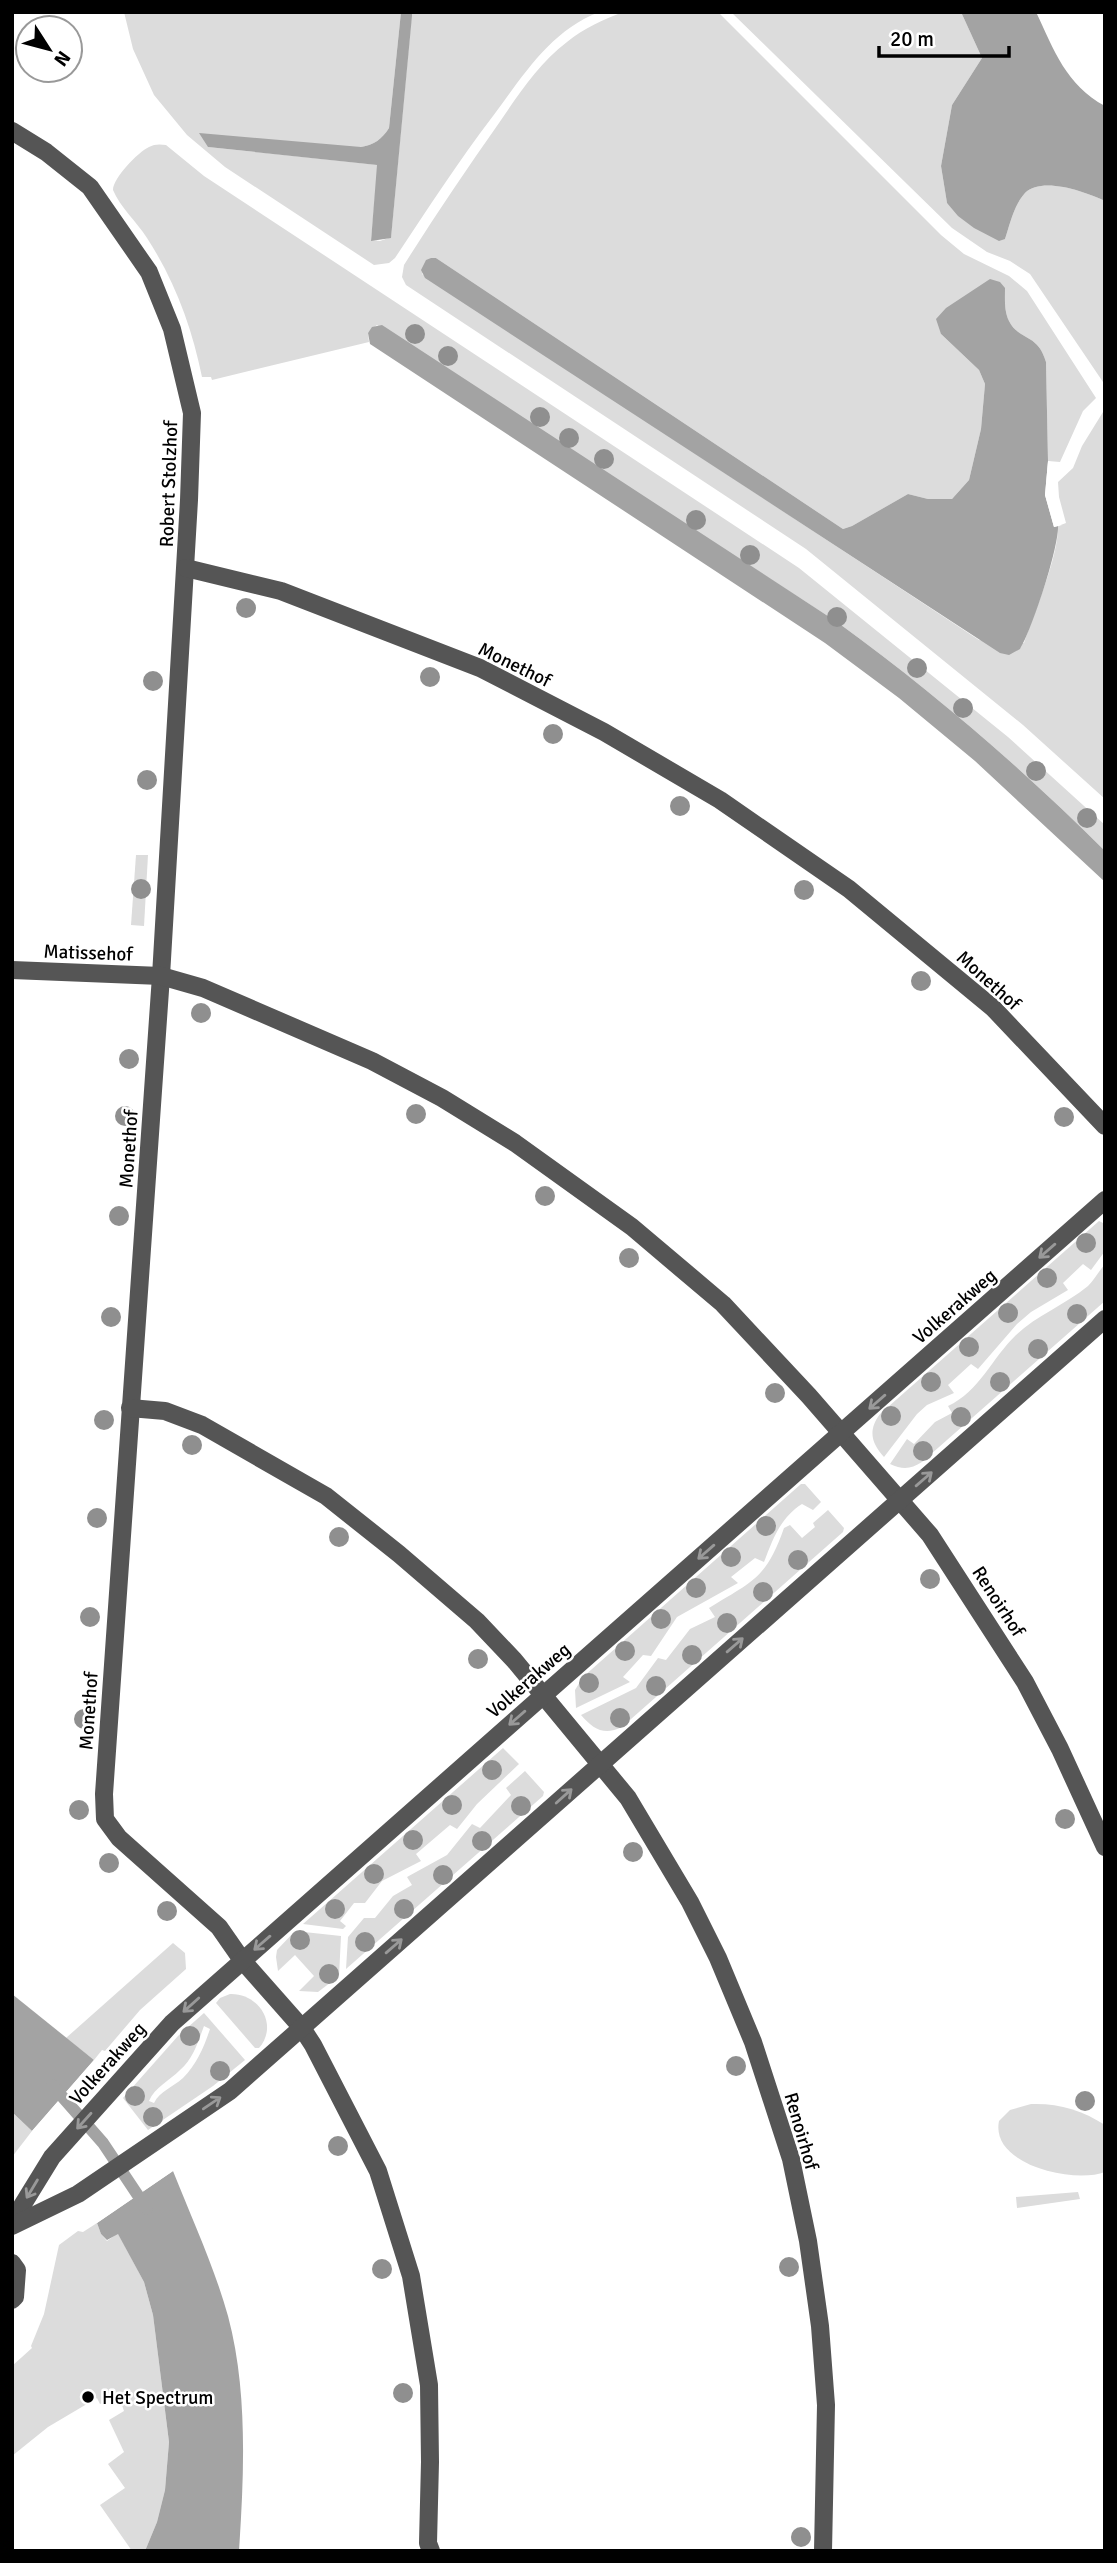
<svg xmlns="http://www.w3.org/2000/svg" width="1117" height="2563" font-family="Signika,sans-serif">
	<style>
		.green { fill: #dcdcdc; fill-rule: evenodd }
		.water { fill: #a3a3a3 }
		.pier { fill: #fff }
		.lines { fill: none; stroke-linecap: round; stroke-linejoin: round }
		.stream { stroke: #a3a3a3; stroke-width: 12 }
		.minor { stroke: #555; stroke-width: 18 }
		.tree { fill: #8f8f8f }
		.oneway { stroke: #999 }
		.poi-dot { fill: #000; stroke: #fff; stroke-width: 2.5 }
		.labels { text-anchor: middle; stroke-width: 5; stroke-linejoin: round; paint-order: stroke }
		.street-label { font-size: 19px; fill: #000; stroke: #fff }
		.poi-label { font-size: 19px; fill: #000; stroke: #fff; text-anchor: start }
	</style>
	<rect width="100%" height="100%" fill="#fff"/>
	<g class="green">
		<path d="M124,12H401L389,128C382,139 374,145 361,147H208L378,165L371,240L380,241L391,237L412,12H599C550,31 523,76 493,116C458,162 427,210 395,258L389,263L374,265L225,167L187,135L154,95L133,49Z"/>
		<path d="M623,12H718L941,235L964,254L1009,276L1027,291L1096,398L1083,411L1060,462L1048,461L1046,362C1038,333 1019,341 1009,321C1004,311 1005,299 1005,288L941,334L979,370L985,384L981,429L969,480L952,499H928L908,494L852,526L843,529L436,258H431L422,274L979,640L1024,643C1034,613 1059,555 1058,526L1066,523L1059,497L1058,482L1073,468L1082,446L1103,412L1105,415V799L1023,725L806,549L406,285L402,277L404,265C434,217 466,170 499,123C519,94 538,64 567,42C584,28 603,20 623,12Z"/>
		<path d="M731,12H961L982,58L952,105L941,166L947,203L1005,239C1010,224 1014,205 1025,193C1042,176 1086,192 1105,201V385L1030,274L1010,261L987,252L952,228Z"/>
		<path d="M166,145L204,176L799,568L1008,737L1105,825V851C1022,768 932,691 837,622L377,325L368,333L369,342L212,380L211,377H202C192,328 175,281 147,238C137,222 120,207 113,190C113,178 138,152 149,147C154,144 160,144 166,145Z"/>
		<path d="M136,855H148L144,926L131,925Z"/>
		<path d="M1099,1221L1105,1224V1251L1091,1270L1083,1264L1063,1283L1068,1290L1031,1312L1017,1324L978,1369L971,1364L948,1385L954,1393L927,1405L917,1414L884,1457C871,1443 868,1430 880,1414Z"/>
		<path d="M1105,1264V1301L922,1462C911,1469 903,1470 890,1464L907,1439L914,1444L935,1422L952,1413L948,1406C979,1392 992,1358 1016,1335C1037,1315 1065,1305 1088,1286C1094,1280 1099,1271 1105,1264Z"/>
		<path d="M801,1484H805L821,1502L813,1510L802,1504C780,1518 773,1539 764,1562L755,1558L731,1577L738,1583L677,1617L651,1656L643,1655L623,1677L630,1682L576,1708L575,1690L583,1677Z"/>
		<path d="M828,1510L844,1528L843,1532L622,1727C604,1736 593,1729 581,1715L636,1688L658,1658L666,1660L690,1629L715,1617L709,1608C753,1581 766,1579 784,1528L790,1525L802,1538L815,1527L813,1523Z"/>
		<path d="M503,1748L519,1764L477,1804L457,1829L450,1825L416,1854L421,1861L382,1881L365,1903H354L340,1921L346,1926L343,1929L303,1924Z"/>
		<path d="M525,1771L544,1792L543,1796L346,1969L348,1937L364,1918H375L393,1896L412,1885L407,1877L447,1855L472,1824L480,1828L511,1795L506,1788Z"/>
		<path d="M295,1931L341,1936L339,1976L318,1992L299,1991L314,1976L295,1955L278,1971L276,1957L277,1950Z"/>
		<path d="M173,1943L185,1953L186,1969L140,2010L105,2051L102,2050L94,2060L66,2038Z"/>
		<path d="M230,1994C259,1993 279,2025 259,2048H255L216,2003L220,1998Z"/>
		<path d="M204,2013L245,2060L213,2086L148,2130L123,2098L178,2036ZM204,2026L210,2029C204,2047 197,2064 183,2078C173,2087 160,2091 154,2103L149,2101C155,2087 169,2081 180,2070C193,2059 198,2042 204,2026Z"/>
		<path d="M1031,2104C1058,2103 1082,2110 1105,2125V2172C1074,2184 990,2165 999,2121L1010,2110Z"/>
		<path d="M12,2112L32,2131L12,2157Z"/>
		<path d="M1078,2192L1080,2199L1017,2208L1016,2197Z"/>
		<path d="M97,2223L101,2234L107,2241L118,2233L144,2282L153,2315L169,2442L165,2490L157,2522L145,2551H132L100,2505L125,2488L108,2464L124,2452L109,2420L124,2411L119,2396L100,2404L97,2398L48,2427L12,2456V2366L32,2348L31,2346L44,2314L59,2245L78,2231L83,2232Z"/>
	</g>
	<g class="water">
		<path d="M401,12H412V16L391,238L371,241L377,165L208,147L199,133L361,147C374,145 382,139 389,128Z"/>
		<path d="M961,12H1036C1054,50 1066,85 1105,106V201C1086,192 1042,176 1025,193C1014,205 1010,224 1005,239L999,241L974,228L958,216L947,203L941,166L952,105L982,58Z"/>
		<path d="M431,258H436L843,529L852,526L908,494L928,499H952L969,480L981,429L985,384L979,370L941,334L936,319L946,308L990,279L1000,282L1005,288C1005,299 1004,311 1009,321C1019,341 1038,333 1046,362L1048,461L1045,495L1054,527L1058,526C1059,547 1032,630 1020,649L1009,655L1000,653L425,278L421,270L426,260Z"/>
		<path d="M382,325L837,622C932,691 1022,768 1105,851V882L975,761L899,698L825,643L370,344L368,333L372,327Z"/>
		<path d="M12,1994L94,2060L32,2131L12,2112Z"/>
		<path d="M173,2171C192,2219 214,2266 228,2316C248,2391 244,2474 239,2551H145L157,2522L165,2490L169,2442L153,2315L144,2282L118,2234L107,2240L101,2234L97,2223Z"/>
	</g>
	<g class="pier">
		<path d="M1048,461L1051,462L1048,495L1056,523L1062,525L1054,527L1045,495Z"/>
		<path d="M94,2060L97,2062L35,2134L32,2131Z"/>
		<path d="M171,2168L173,2171L97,2223L95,2220Z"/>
	</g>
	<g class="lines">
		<path class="stream" d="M52,2085L103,2143L147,2209"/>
		<g class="minor">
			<path d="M12,131L46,152L90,187L149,272L172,329L192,413L189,500L161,976L104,1794L105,1819L119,1838L219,1927L242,1960L302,2028L313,2045L378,2171L411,2276L429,2385L430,2462L428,2543L431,2551"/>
			<path d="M186,568L281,591L480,668L604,732L720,800L849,889L993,1008L1105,1126"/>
			<path d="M12,970L161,976L203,988L372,1061L442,1098L515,1143L632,1227L723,1304L809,1396L930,1535L1025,1682L1060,1749L1105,1847"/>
			<path d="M130,1408L165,1411L202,1425L326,1496L399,1554L477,1621L514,1660L628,1798L690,1902L718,1958L753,2042L791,2159L808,2241L820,2326L826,2405L823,2551"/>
			<path d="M12,2222L52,2157L172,2023L1105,1200"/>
			<path d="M12,2226L78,2194L230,2091L1105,1319"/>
			<path d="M12,2263L17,2270L15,2297L12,2300"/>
		</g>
	</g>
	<g class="tree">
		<circle cx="415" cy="334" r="10"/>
		<circle cx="448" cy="356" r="10"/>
		<circle cx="540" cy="417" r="10"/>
		<circle cx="569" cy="438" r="10"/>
		<circle cx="604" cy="459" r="10"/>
		<circle cx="696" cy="520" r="10"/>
		<circle cx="750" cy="555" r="10"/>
		<circle cx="246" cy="608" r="10"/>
		<circle cx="837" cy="617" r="10"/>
		<circle cx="917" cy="668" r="10"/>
		<circle cx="430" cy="677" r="10"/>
		<circle cx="153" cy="681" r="10"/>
		<circle cx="963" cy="708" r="10"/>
		<circle cx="553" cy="734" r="10"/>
		<circle cx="1036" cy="771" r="10"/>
		<circle cx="147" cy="780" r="10"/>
		<circle cx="680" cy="806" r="10"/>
		<circle cx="1087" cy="818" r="10"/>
		<circle cx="141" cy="889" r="10"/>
		<circle cx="804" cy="890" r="10"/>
		<circle cx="921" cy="981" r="10"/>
		<circle cx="201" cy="1013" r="10"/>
		<circle cx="129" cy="1059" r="10"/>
		<circle cx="416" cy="1114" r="10"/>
		<circle cx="125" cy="1116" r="10"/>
		<circle cx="1064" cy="1117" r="10"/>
		<circle cx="545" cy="1196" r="10"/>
		<circle cx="119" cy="1216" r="10"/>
		<circle cx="1086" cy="1243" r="10"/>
		<circle cx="629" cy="1258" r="10"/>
		<circle cx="1047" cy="1278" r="10"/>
		<circle cx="1008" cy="1313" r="10"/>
		<circle cx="1077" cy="1314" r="10"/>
		<circle cx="111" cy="1317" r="10"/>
		<circle cx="969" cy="1347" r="10"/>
		<circle cx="1038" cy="1349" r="10"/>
		<circle cx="931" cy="1382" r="10"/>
		<circle cx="1000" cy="1382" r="10"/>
		<circle cx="775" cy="1393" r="10"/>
		<circle cx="891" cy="1416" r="10"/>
		<circle cx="961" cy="1417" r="10"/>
		<circle cx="104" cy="1420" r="10"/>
		<circle cx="192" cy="1445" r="10"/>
		<circle cx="923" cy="1451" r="10"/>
		<circle cx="97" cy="1518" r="10"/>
		<circle cx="766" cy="1526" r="10"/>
		<circle cx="339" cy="1537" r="10"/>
		<circle cx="731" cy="1557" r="10"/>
		<circle cx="798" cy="1560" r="10"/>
		<circle cx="930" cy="1579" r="10"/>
		<circle cx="696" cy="1588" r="10"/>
		<circle cx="763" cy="1592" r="10"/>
		<circle cx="90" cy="1617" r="10"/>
		<circle cx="661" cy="1619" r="10"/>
		<circle cx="727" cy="1623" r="10"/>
		<circle cx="625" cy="1651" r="10"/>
		<circle cx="692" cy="1655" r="10"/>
		<circle cx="478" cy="1659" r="10"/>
		<circle cx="589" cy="1683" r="10"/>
		<circle cx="656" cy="1686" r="10"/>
		<circle cx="620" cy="1718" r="10"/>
		<circle cx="84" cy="1719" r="10"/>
		<circle cx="492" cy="1770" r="10"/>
		<circle cx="452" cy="1805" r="10"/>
		<circle cx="521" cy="1806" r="10"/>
		<circle cx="79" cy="1810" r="10"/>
		<circle cx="1065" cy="1819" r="10"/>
		<circle cx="413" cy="1840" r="10"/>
		<circle cx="482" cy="1841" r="10"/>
		<circle cx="633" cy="1852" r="10"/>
		<circle cx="109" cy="1863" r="10"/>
		<circle cx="374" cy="1874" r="10"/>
		<circle cx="443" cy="1875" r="10"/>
		<circle cx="335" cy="1909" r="10"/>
		<circle cx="404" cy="1909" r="10"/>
		<circle cx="167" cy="1911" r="10"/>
		<circle cx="300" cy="1940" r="10"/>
		<circle cx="365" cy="1942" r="10"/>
		<circle cx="329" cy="1974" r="10"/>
		<circle cx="190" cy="2036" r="10"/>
		<circle cx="736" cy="2066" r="10"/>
		<circle cx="220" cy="2071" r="10"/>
		<circle cx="135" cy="2096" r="10"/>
		<circle cx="1085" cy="2101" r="10"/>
		<circle cx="153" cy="2117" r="10"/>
		<circle cx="338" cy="2146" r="10"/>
		<circle cx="789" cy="2267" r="10"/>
		<circle cx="382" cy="2269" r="10"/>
		<circle cx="403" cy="2393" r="10"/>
		<circle cx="801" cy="2537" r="10"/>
	</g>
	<defs><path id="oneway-shaft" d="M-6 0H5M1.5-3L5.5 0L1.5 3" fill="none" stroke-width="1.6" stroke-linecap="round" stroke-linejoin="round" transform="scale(1.75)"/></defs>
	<g class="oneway">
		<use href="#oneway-shaft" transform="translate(1047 1251) rotate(139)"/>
		<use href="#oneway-shaft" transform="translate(877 1402) rotate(139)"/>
		<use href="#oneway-shaft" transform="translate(924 1479) rotate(-41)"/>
		<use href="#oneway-shaft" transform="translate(706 1552) rotate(139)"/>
		<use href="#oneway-shaft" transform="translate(735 1645) rotate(-41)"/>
		<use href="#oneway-shaft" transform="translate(517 1718) rotate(139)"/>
		<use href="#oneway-shaft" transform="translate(564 1796) rotate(-42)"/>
		<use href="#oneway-shaft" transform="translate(262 1943) rotate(139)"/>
		<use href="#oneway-shaft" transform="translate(394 1946) rotate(-41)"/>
		<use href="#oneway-shaft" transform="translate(191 2005) rotate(138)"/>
		<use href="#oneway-shaft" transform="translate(212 2103) rotate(-34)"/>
		<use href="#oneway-shaft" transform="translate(84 2121) rotate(132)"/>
		<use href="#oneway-shaft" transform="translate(32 2189) rotate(121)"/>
	</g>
	<circle class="poi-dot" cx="88" cy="2397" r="7"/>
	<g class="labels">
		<g class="street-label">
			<text transform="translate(168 484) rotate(-88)" y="7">Robert Stolzhof</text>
			<text transform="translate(515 664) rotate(26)" y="7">Monethof</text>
			<text transform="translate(88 952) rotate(2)" y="7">Matissehof</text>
			<text transform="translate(989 980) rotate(42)" y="7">Monethof</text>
			<text transform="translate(128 1149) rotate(-86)" y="7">Monethof</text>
			<text transform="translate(954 1306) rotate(-41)" y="7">Volkerakweg</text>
			<text transform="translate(999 1601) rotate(57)" y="7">Renoirhof</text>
			<text transform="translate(528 1680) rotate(-41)" y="7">Volkerakweg</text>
			<text transform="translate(88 1711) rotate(-86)" y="7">Monethof</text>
			<text transform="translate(107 2063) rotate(-48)" y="7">Volkerakweg</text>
			<text transform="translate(802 2131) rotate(74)" y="7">Renoirhof</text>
		</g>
		<g class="poi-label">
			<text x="102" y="2404">Het Spectrum</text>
		</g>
	</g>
	<rect width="1117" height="2563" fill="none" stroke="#000000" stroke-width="28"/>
	<g transform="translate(49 49) rotate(126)"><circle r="33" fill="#ffffff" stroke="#999999" stroke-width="2"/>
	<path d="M0-5L12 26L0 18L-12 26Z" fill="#000000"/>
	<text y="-10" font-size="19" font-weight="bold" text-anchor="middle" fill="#000000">N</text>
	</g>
	<path d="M879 46v10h130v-10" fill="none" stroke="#000000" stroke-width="3.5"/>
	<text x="890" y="46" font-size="21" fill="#000000" stroke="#ffffff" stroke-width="5" paint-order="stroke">20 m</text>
</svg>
